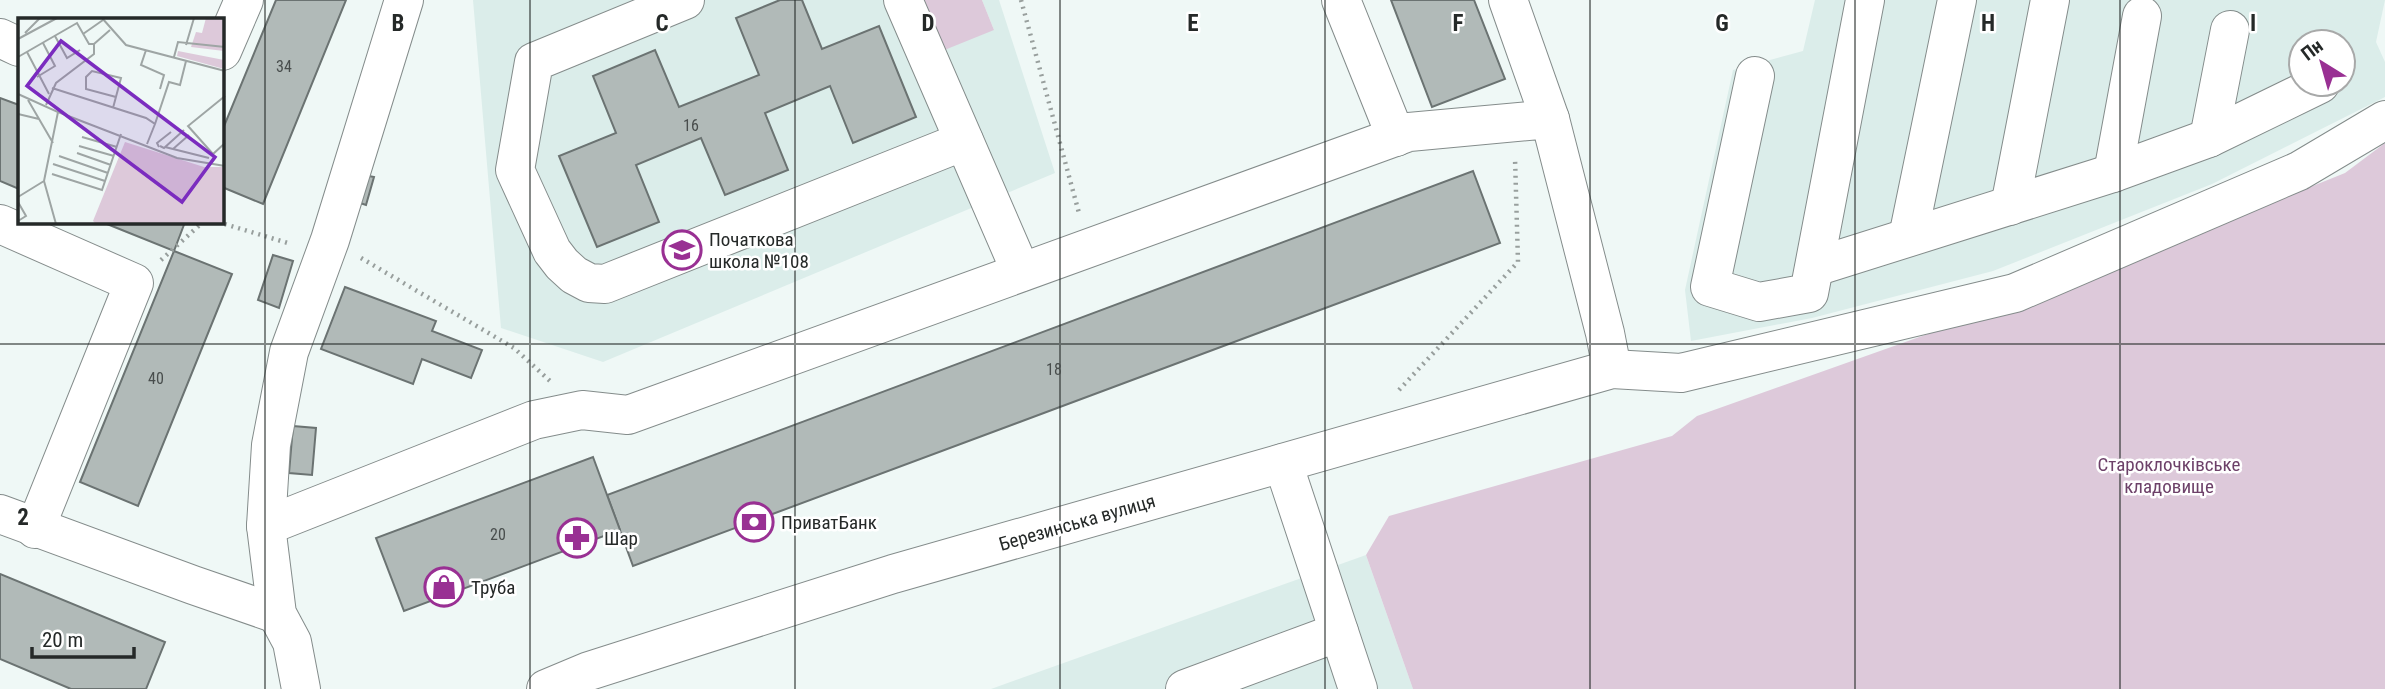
<svg xmlns="http://www.w3.org/2000/svg" width="2385" height="689" font-family="'Roboto Condensed',sans-serif">
	<style>
		.built { fill: #dbedea; fill-rule: evenodd }
		.green { fill: #ddc9da }
		.building { fill: #b1bab8; stroke: #6b7372; stroke-width: 2 }
		.lines { fill: none; stroke-linecap: round; stroke-linejoin: round }
		.minor-casing { stroke: #848c8b; stroke-width: 40 }
		.path { stroke: #989f9d; stroke-width: 4.5; stroke-dasharray: 2 5; stroke-linecap: butt }
		.minor { stroke: #fff; stroke-width: 38 }
		.grid { fill: none; stroke: #252928; stroke-width: 2; stroke-opacity: 0.55 }
		.labels { text-anchor: middle; stroke-width: 5; stroke-linejoin: round; paint-order: stroke }
		.number-label { font-size: 16px; fill: #484d4c }
		.poi-label { font-size: 19px; fill: #252928; stroke: #fff; text-anchor: start }
		.park-label { font-size: 19px; fill: #6d4169; stroke: #fff }
		.street-label { font-size: 19px; fill: #252928; stroke: #fff }
		.inset-road { fill: none; stroke: #9ea5a4; stroke-width: 2 }
		.view { fill: #7b2cbf; fill-opacity: 0.15; stroke: #7b2cbf; stroke-width: 3.5 }
		.inset-edge { fill: none; stroke: #252928; stroke-width: 3.5 }
		.grid-label { font-size: 23px; text-anchor: middle; font-weight: bold; fill: #252928; stroke: #fff; stroke-width: 5; stroke-linejoin: round; paint-order: stroke }
	</style>
	<rect width="100%" height="100%" fill="#eff8f6"/>
	<g class="built">
		<path d="M473,0H922L994,30L982,0H999L1055,173L603,362L501,328Z"/>
		<path d="M1815,0H2385L2376,42L2385,62V97L2212,184L1993,271L1812,318L1691,341L1685,290L1733,70L1803,51ZM2301,42H2343V84H2301Z"/>
		<path d="M1366,555L1413,689H991Z"/>
	</g>
	<g class="green">
		<path d="M922,0H982L994,30L942,51Z"/>
		<path d="M2385,143V689H1413L1366,555L1389,516L1672,436L1697,416L2063,286L2345,173Z"/>
	</g>
	<g class="building">
		<path d="M276,0H346L263,204L222,187V131Z"/>
		<path d="M780,0H802L822,49L879,26L916,117L853,143L830,86L765,113L788,170L725,195L701,138L636,165L659,222L597,247L559,156L616,133L593,76L655,50L679,107L759,75L736,18Z"/>
		<path d="M1391,0H1474L1505,79L1432,107Z"/>
		<path d="M0,98L19,105V189L0,181Z"/>
		<path d="M1473,171L1500,243L633,566L607,495Z"/>
		<path d="M359,174L374,177L366,205L351,200Z"/>
		<path d="M102,222H185L174,251Z"/>
		<path d="M174,251L232,274L138,506L80,482Z"/>
		<path d="M273,255L293,261L279,308L258,300Z"/>
		<path d="M345,287L436,321L432,331L482,350L471,378L422,359L413,384L321,349Z"/>
		<path d="M293,426L316,428L312,475L289,473Z"/>
		<path d="M593,457L620,530L404,611L376,538Z"/>
		<path d="M0,574L165,642L146,689H71L0,659Z"/>
	</g>
	<g class="lines">
		<g class="minor-casing">
			<g id="minor">
				<path d="M685,0L534,62L515,170L552,251L562,264L574,275L589,283L605,284L964,141"/>
				<path d="M903,0L1021,272"/>
				<path d="M1341,0L1396,137"/>
				<path d="M1508,0L1550,119"/>
				<path d="M0,38L19,47"/>
				<path d="M222,51L244,0"/>
				<path d="M1755,76L1710,287L1759,302L1809,293L1865,0"/>
				<path d="M2209,138L2230,30"/>
				<path d="M2113,173L2142,16"/>
				<path d="M2010,206L2050,0"/>
				<path d="M0,224L134,283L35,529"/>
				<path d="M1908,237L1957,0"/>
				<path d="M1815,267L2113,173L2209,138L2320,84"/>
				<path d="M1283,463L1358,689"/>
				<path d="M0,514L193,585L277,614"/>
				<path d="M266,526L534,420L582,410L628,415L1409,132L1550,119L1605,333L1612,369"/>
				<path d="M301,689L292,642L277,614L266,526L271,445L289,352L330,240L404,0"/>
				<path d="M546,689L589,671L893,574L1612,369L1681,373L2015,293L2299,171L2385,120"/>
				<path d="M1185,689L1339,632"/>
			</g>
		</g>
		<g class="path">
			<path d="M1021,0L1079,213"/>
			<path d="M218,222L291,244"/>
			<path d="M361,258L514,348L550,381"/>
			<path d="M161,260L203,222"/>
			<path d="M1399,390L1518,262L1515,158"/>
		</g>
		<use href="#minor" class="minor"/>
	</g>
	<path class="grid" d="M265,0V689M530,0V689M795,0V689M1060,0V689M1325,0V689M1590,0V689M1855,0V689M2120,0V689M0,344H2385"/>
	<defs>
		<g id="school-ring" transform="scale(2.0125)"><circle r="9.5" fill="#fff" stroke="#993093" stroke-width="1.5"/><path d="M0-5L7-2L0 1L-7-2ZM-4 1L0 2.5L4 1V4Q0 6-4 4Z" fill="#993093"/></g>
		<g id="bank-ring" transform="scale(2.0125)"><circle r="9.5" fill="#fff" stroke="#993093" stroke-width="1.5"/><path d="M-6-4H6V4H-6ZM0-2.3a2.3 2.3 0 1 0 0 4.6a2.3 2.3 0 1 0 0-4.6Z" fill="#993093"/></g>
		<g id="pharmacy-ring" transform="scale(2.0125)"><circle r="9.5" fill="#fff" stroke="#993093" stroke-width="1.5"/><path d="M-2-6h4v4h4v4h-4v4h-4v-4h-4v-4h4Z" fill="#993093"/></g>
		<g id="shop-ring" transform="scale(2.0125)"><circle r="9.5" fill="#fff" stroke="#993093" stroke-width="1.5"/><path d="M-5-2.5h2.3a2.7 3.5 0 0 1 5.4 0H5L5.5 6h-11ZM-1.5-2.5h3a1.5 2.3 0 0 0-3 0Z" fill="#993093"/></g>
	</defs>
	<g fill-rule="evenodd">
		<use href="#school-ring" x="682" y="250"/>
		<use href="#bank-ring" x="754" y="522"/>
		<use href="#pharmacy-ring" x="577" y="538"/>
		<use href="#shop-ring" x="444" y="587"/>
	</g>
	<g class="labels">
		<g class="number-label">
			<text x="284" y="72">34</text>
			<text x="691" y="131">16</text>
			<text x="1054" y="375">18</text>
			<text x="156" y="384">40</text>
			<text x="498" y="540">20</text>
		</g>
		<g class="poi-label">
			<text x="709" y="246">Початкова<tspan x="709" dy="22">школа №108</tspan></text>
			<text x="781" y="529">ПриватБанк</text>
			<text x="604" y="545">Шар</text>
			<text x="471" y="594">Труба</text>
		</g>
		<g class="park-label">
			<text x="2169" y="471">Староклочківське<tspan x="2169" dy="22">кладовище</tspan></text>
		</g>
		<g class="street-label">
			<text transform="translate(1077 522) rotate(-16)" y="7">Березинська вулиця</text>
		</g>
	</g>
	<g transform="translate(18 18)">
		<rect width="206" height="206" fill="#eff8f6"/>
		<path d="M188,0H206V33L173,29L178,14L184,15ZM160,33L206,42V51L159,38ZM107,124L186,149H206V206H78L75,203Z" fill="#ddc9da"/>
		<path class="inset-road" d="M84,0L108,27L207,53M7,15L22,0M65,16L85,2M37,18L49,40L62,32M0,21L39,0M168,27L176,0M128,32L123,47L146,57L142,71M9,34L31,76M0,39L59,5L71,26H76M156,39L160,24L207,29M19,59L37,48L25,25M34,70L128,100L137,106L129,126M0,76L40,94L26,163L38,206M207,78L170,108L195,136L207,125M10,82L35,125M28,87L38,65L76,36V26L92,12M95,90L103,60L74,53L68,59V71L98,79M40,94L159,140L207,148M0,96L21,101M137,106L151,64L162,67L168,43M64,119L99,129M61,128L96,138M142,128L146,130L166,112M141,129L139,125L153,114M147,129L191,140M155,131L171,117M59,135L93,147M41,138L90,155M35,146L87,163M34,156L84,172L103,116M0,179L26,163M0,184L8,198L0,203"/>
		<path class="view" d="M43,23L197,139L164,184L9,68Z"/>
		<rect width="206" height="206" class="inset-edge"/>
	</g>
	<g class="grid-label">
		<text x="398" y="31">B</text>
		<text x="662" y="31">C</text>
		<text x="928" y="31">D</text>
		<text x="1193" y="31">E</text>
		<text x="1458" y="31">F</text>
		<text x="1722" y="31">G</text>
		<text x="1988" y="31">H</text>
		<text x="2253" y="31">I</text>
		<text x="23" y="525">2</text>
	</g>
	<g transform="translate(2322 63) rotate(323)"><circle r="33" fill="#ffffff" stroke="#a8a9a9" stroke-width="2"/>
	<path d="M0-5L12 26L0 18L-12 26Z" fill="#993093"/>
	<text y="-10" font-size="19" font-weight="bold" text-anchor="middle" fill="#252928">Пн</text>
	</g>
	<path d="M32 647v10h102v-10" fill="none" stroke="#252928" stroke-width="3.5"/>
	<text x="42" y="647" font-size="21" fill="#252928" stroke="#ffffff" stroke-width="5" paint-order="stroke">20 m</text>
</svg>
